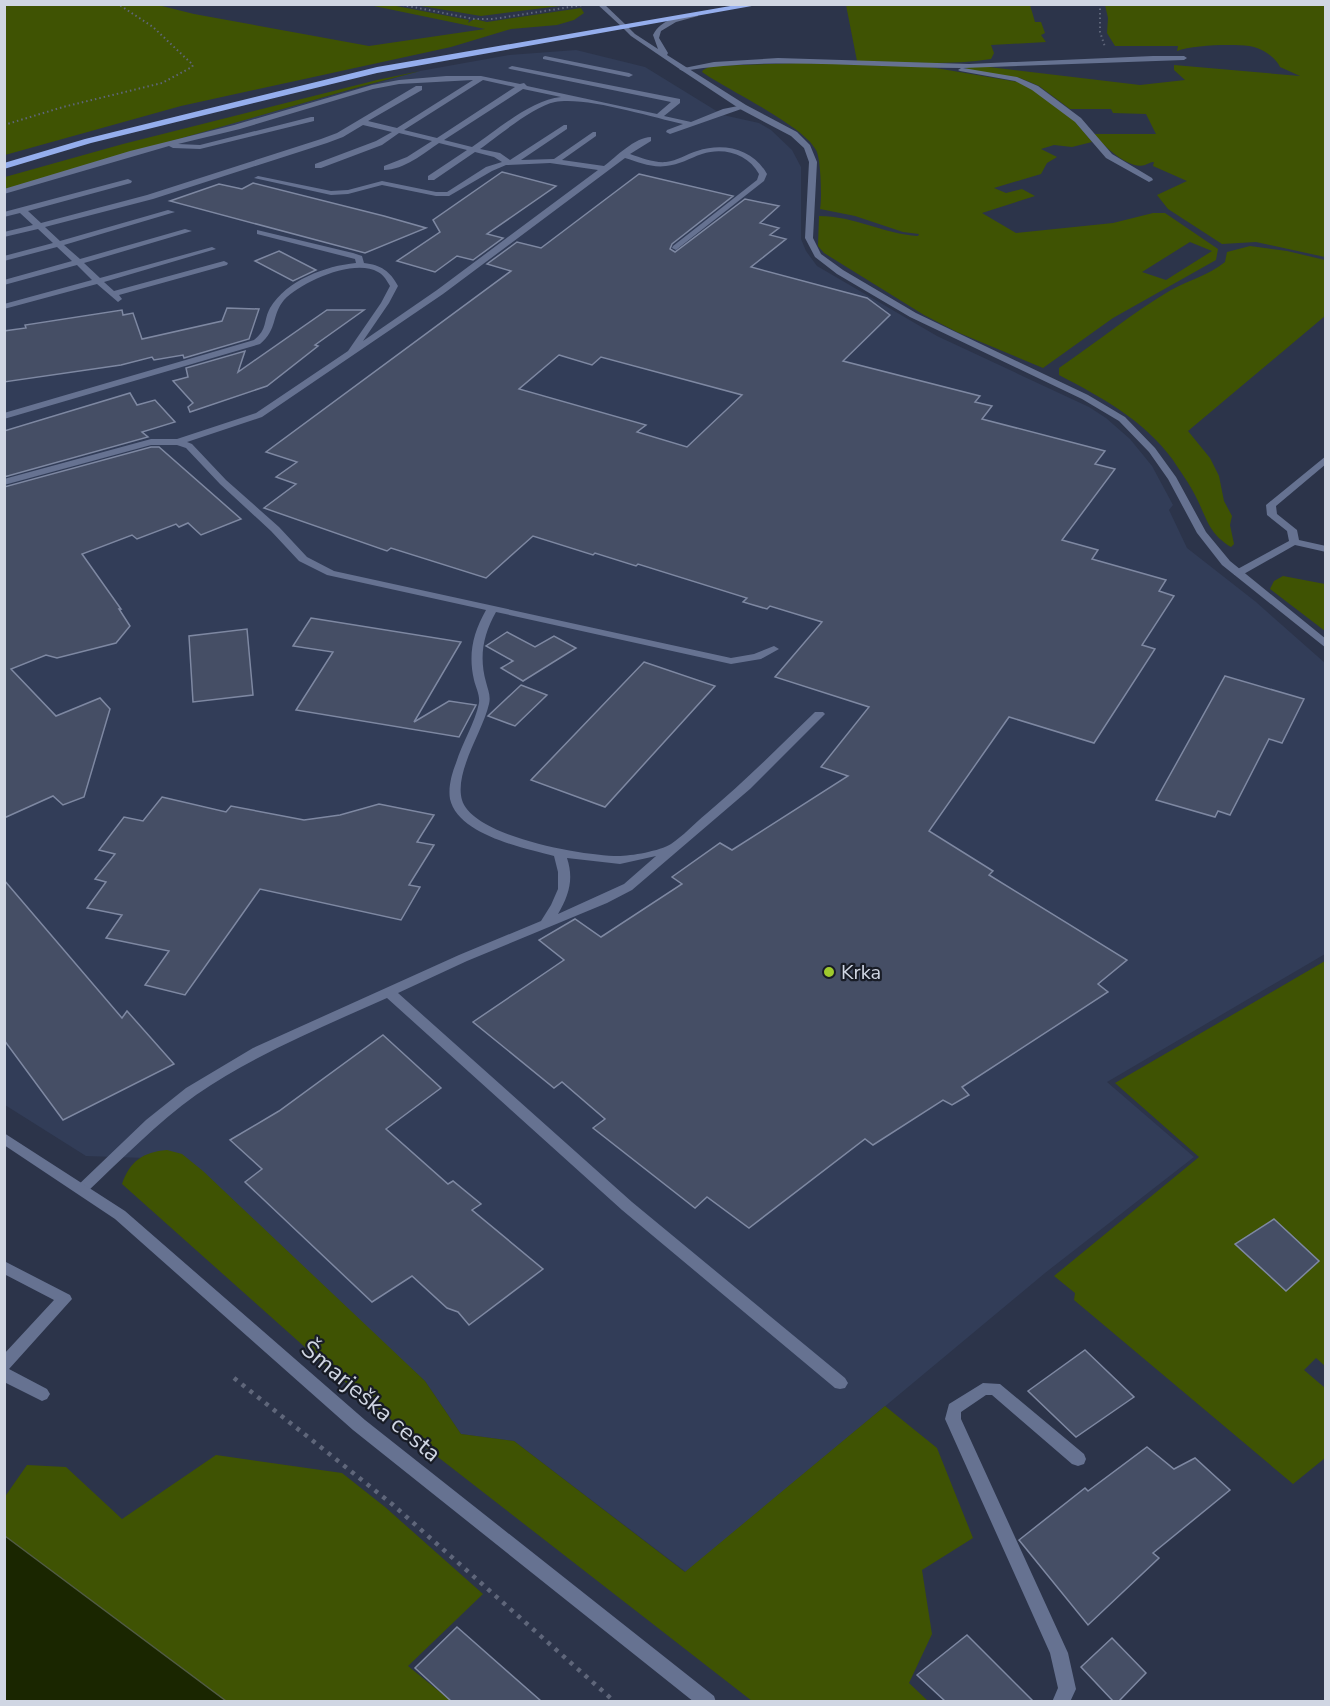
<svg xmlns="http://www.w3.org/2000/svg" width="1330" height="1706" font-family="'Nunito Sans',sans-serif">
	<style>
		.built { fill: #323d58 }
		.green { fill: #3f5303; fill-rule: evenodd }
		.water { fill: #1a2600; stroke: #515b44; stroke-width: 1.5 }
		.building { fill: #454e65; stroke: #7e88a2; stroke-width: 1.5; fill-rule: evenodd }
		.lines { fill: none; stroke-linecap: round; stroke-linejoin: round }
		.path-far1 { stroke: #5f667a; stroke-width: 2; stroke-dasharray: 1.5 3; stroke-linecap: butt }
		.path { stroke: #5f667a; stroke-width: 4.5; stroke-dasharray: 4 6; stroke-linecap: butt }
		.service { fill: #667291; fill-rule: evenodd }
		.minor { fill: #667291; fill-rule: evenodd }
		.tertiary { fill: #667291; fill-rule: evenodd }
		.primary { fill: #95aeed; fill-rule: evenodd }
		.poi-dot { fill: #9fca2d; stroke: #181c26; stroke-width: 2 }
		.labels { text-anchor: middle; stroke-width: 4.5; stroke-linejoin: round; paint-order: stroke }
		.poi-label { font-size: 20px; fill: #d0d6e3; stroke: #181c26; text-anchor: start }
		.near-street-label { font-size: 24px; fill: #d0d6e3; stroke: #181c26 }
	</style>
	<rect width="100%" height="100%" fill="#2c344a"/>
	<path class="built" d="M576,50L645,67L723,115L759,123L771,130L792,150L801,167V239L806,251L817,266L937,336L1089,407L1106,418L1130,439L1152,466L1173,505L1169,510L1187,548L1256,602L1325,663V954L1107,1082L1194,1157L1045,1273L686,1572L514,1441L461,1434L425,1381L176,1159L86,1156L5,1105L4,189L129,151L420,71L509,55Z"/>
	<g class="green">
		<path d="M5,4L158,5L194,14L369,46L485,29L369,5H391L469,20L468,23L474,19L487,22L581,8L584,13L574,20L557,25L511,29L451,47L181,106L5,155Z"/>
		<path d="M415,5V4L568,5L481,16Z"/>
		<path d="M846,5H1030L1035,22H1041L1045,33L1041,35L1046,42L991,45L994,53L991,59C946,66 902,62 857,61Z"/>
		<path d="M1105,5H1325V257L1256,242L1222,244L1168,209L1157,195L1187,181L1153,166L1154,162C1150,162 1148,164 1145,165C1128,170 1103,145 1094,134H1156L1146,114L1113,113L1111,109H1070L1039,86L1020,78L965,70L968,66L989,67L1140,85L1185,80L1174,70V65L1300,76L1280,67C1276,57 1260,47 1249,46C1232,44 1192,45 1177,51L1178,46H1115L1107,33L1108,18Z"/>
		<path d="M803,63L924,66L1018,82L1032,88L1074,120L1092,142L1072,147L1054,145L1041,149L1057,157L1047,163L1041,174L994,188L1006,193L1022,189L1035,196L982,213L1016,233L1113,223L1153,213H1165L1218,249L1216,260L1113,318L1043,368L957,332L924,315L824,253L818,246L819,216C854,216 884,234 918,236L919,234L903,232L855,216L820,209C822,199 821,158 816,150C803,125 729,91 702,72L703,70L711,66ZM1190,242L1212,251L1166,280L1142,272Z"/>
		<path d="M420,71L359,87L5,189V177L123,144L377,80Z"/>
		<path d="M1250,246L1287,251L1325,260V316L1188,431L1210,458L1219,476L1224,501L1232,516L1230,525L1234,544L1231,547C1208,533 1207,518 1195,495C1189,483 1180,471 1173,460C1144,420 1101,397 1059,375V368C1096,343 1133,312 1171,290C1189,280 1209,275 1225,262L1227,252Z"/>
		<path d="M1283,576L1325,584V631L1270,589L1274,581Z"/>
		<path d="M1325,961V1366L1316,1358L1304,1370L1325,1388V1458L1293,1484L1074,1300L1075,1293L1054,1276L1199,1157L1115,1083Z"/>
		<path d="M167,1150L182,1154L203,1171L425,1381L461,1434L514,1441L685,1572L885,1406L937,1448L973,1538L922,1570L932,1634L909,1683L928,1701H752L434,1454L335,1374L122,1184C130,1161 143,1152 167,1150Z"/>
		<path d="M216,1455L342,1473L385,1507L483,1594L408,1666L451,1701H226L5,1536L4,1498L27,1465L66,1467L122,1519Z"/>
	</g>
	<path class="water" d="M5,1536L226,1701H5Z"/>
	<g class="building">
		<path d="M502,172L556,186L487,234L503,238L473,260L457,256L435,272L397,261L440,232L433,220Z"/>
		<path d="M639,174L733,196L672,244L670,249L675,252L745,199L779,206L760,223L779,228L770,235L786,239L751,267L867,298L890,315L843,361L980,396L975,402L992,406L982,419L1105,451L1095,464L1115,469L1062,540L1098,550L1092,559L1166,580L1159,591L1174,596L1142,645L1155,649L1094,743L1009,717L929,831L993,871L989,875L1127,960L1098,984L1108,992L962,1087L969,1095L952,1105L943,1100L873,1145L865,1139L749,1228L707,1197L695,1208L593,1128L605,1119L562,1082L554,1088L473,1022L564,960L539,940L575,919L601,937L682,884L672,877L720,843L732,850L848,776L821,767L869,707L775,677L822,622L770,606L767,609L743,602L747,598L638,564L636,566L595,553L593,555L533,536L486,578L391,548L387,551L264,508L296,484L276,477L297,462L266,452L511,271L487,264L517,242L541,248ZM559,355L592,365L601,357L742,395L687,447L637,432L646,425L519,389Z"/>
		<path d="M253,183L384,216L426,228L365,253L170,201L219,184L242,189Z"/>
		<path d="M279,251L316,270L293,281L255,261Z"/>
		<path d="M227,308L259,309L249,339L184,358L183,355L154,360L152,357L121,365L4,382V331L26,328L25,325L122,310L123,315L133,313L142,339L222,321Z"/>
		<path d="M327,310H364L315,345L318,346L267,386L190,412L188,407L193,403L173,381L188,377L186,368L245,351L238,372Z"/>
		<path d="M130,393L137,405L155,400L175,422L142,432L148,437L4,477V431Z"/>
		<path d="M151,447H159L241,519L201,535L188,523L179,527L176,524L137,539L132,535L82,554L121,609H119L130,626L116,643L57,658L46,655L11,669L56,716L100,698L110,709L84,797L63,805L53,796L4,818V487Z"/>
		<path d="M311,618L461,642L414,722L449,701L476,705L459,737L296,710L333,652L293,646Z"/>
		<path d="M247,629L253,695L193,702L189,636Z"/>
		<path d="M507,632L535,647L554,636L576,648L523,681L501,668L513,661L486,646Z"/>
		<path d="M644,662L715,686L605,807L531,780Z"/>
		<path d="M1225,676L1304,699L1282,743L1269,739L1230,815L1218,811L1215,817L1156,800Z"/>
		<path d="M521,685L547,695L515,726L488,716Z"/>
		<path d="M162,797L226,812L231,806L304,820L340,815L379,804L434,815L417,842L434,845L409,885L420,887L401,920L260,889L185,995L145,985L169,951L106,938L122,915L87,908L106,882L95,879L115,854L99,850L124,817L143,821Z"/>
		<path d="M4,880L122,1018L127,1011L174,1064L63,1120L4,1040Z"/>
		<path d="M383,1035L441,1088L386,1129L448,1184L453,1181L481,1204L472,1210L543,1269L469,1325L458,1312L447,1308L412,1276L372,1302L245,1182L262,1169L230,1140L279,1111Z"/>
		<path d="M1274,1219L1319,1261L1286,1291L1235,1244Z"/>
		<path d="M1085,1350L1134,1397L1076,1437L1028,1391Z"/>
		<path d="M1147,1447L1174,1469L1195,1458L1230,1490L1153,1553L1159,1558L1088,1625L1019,1540L1085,1488L1088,1491Z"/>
		<path d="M457,1627L541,1701H451L415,1668Z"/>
		<path d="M967,1635L1033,1701H945L917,1675Z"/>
		<path d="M1112,1638L1146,1673L1119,1701H1113L1081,1667Z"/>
	</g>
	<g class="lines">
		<g class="path-far1">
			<path d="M398,4L474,19H493L583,5"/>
			<path d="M1100,4V32L1105,47"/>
			<path d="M4,125L63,107L162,83L192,67L193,65L153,27L118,4"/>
		</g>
		<path class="path" d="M234,1378L392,1504L615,1702"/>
		<g class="service">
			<path d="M545,56L629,73L633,75L629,77L543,59V57Z"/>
			<path d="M512,66L680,99V103L664,116L691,122L723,109L743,105L747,107L670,134L666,132L667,130L683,124C651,117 585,96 555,102C534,106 498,136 480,149L500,153L510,160L564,125H567V129L521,160L554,159L593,132H596V136L562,160L604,166C616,157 635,137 651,137V141L630,154C642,158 654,163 666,162C677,161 687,154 697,151C724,142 753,149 767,174L764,181L676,250L672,248L673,246L757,180L759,174C748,154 724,147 702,154C690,158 679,165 666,166C652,168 638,162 625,158L443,294L262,417L187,442L192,444L226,480L279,527L307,557L334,571L731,658L754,654L774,646L779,649L761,659L731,664L496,612C483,635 479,657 486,682C488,690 491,696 489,704C483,731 454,772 462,800C473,837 584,856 618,856C631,856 660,851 671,844C683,836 694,824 706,814C744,782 779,747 815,712H823L825,714L750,789L632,890L607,903L467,961L398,993L632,1202L845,1378L848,1383L845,1388L840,1389L835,1388L622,1210L387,998C322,1027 256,1054 196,1095C157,1123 122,1159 87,1192L82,1193L77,1192L75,1188L146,1120L186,1088L253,1048L459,955L541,921L551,905L558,889V872L554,856C524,848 458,835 450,799C448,787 452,773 456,763C462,743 475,723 479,703C480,695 476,688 474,680C468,654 473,633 486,610L327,575L299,561L271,531L220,484L186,448L177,445H151L4,485V479L151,439H177L256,413L348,351L381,303L390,286C387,281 384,275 378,272C354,258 301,282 284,300C271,316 278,329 260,344L4,419V413L254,340C268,329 263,321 270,308C287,280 325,266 356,263L355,259L257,234V230L353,253L362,256L364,263C381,265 390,271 398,286L389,303L363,341L437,290L598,170L550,163L506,165L492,171L449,196H436L382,185L348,194L331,195L254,178L258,176L331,191L348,190L382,181L436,192H447L486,167L502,162L494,157L475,152L434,180H428V176L467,150L439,143C424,153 404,170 384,170V166L407,157L432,141L399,133L382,145L321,168H315V164L376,141L392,132L363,125L343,137L327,143L153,199L45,227L60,241L168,210L175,212L64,245L80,259L185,229L192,231L84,263L100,278L212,247L216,249L104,282L114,291L224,261L228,263L227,265L119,295L122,299L118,302L97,284L4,309V304L92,280L77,265L4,285V280L72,261L57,247L4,261V256L53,243L38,229L4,237V232L33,225L20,213L4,217V212L128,179L132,181L131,183L28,211L41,223L147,195L321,139L337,133L416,86H422V90L368,121L397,128L473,80L399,84L373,89L240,129L178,144L200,145L311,117H314V121L200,149L173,148L169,146L4,194V189L130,151L234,125L372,85L399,80L446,76H481L520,84L524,83L527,86L657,114L671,102L510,69L508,68ZM483,80L515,87L437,138L404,130ZM523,89L561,97C531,100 497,130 472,147L444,140ZM656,856L624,884L558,914C569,895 574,879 567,858L620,864Z"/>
			<path d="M1326,456V464L1276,506L1277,514L1297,530L1299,540L1326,546V552L1295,545L1242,575H1234V571L1289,541L1287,531L1267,515L1266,505Z"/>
			<path d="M4,1261L70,1295L72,1299L9,1369L47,1389L50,1394L47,1399L42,1401L4,1382V1354L54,1300L4,1274Z"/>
		</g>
		<g class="minor">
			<path d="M597,4H604L626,25V27H622Z"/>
			<path d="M1153,56H1184L1187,58L1184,60L963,68L1017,77L1038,86L1081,118L1112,154L1152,178L1153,180L1149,182L1106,158L1075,122L1032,90L1015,81L960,71L958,70L961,68C868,68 776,56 683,71L679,69L714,62L778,58L969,64Z"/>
			<path d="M983,1383L1000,1384L1084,1454L1086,1459L1084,1464L1078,1466L1072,1464L992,1395H986L961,1412V1419L1068,1653L1076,1689L1070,1702H1052L1058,1688L1050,1653L945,1419L949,1404Z"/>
		</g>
		<g class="tertiary">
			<path d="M696,13L698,14V16L676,22L661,31L659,38L668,53L667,55L746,105L797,132L810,145L817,162L813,238L821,254L843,270L916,313L1088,395L1125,417L1155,448L1176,477L1206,532L1230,561L1326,639V648L1222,565L1197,533L1168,479L1149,452L1119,421L1082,399L910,317L837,274L815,257L805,238L809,162L804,148L791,136L740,109L681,70L631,36L621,26L626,25L635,34L658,49L653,35C661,19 680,16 696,13Z"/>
			<path d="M4,1133L125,1211L365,1420L714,1696L716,1702H694L353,1430L115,1219L4,1145Z"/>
		</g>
		<path class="primary" d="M742,4H763L377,73L91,143L4,169V163L85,139L377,67Z"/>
	</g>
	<circle class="poi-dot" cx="829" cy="972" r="6"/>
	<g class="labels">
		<g class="poi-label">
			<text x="841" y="979">Krka</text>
		</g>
		<g class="near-street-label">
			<text transform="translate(371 1401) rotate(40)" y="8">Šmarješka cesta</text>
		</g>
	</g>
	<rect width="1330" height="1706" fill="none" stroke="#d0d6e3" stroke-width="12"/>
</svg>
